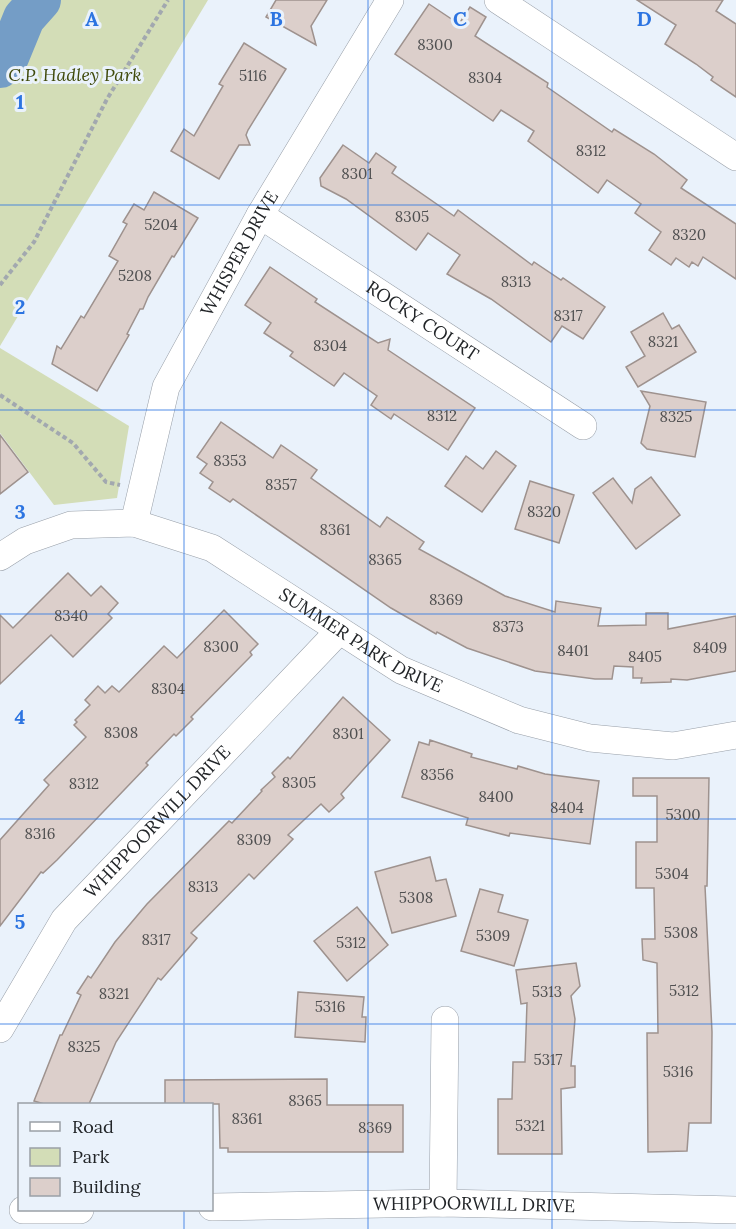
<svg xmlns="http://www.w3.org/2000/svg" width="736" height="1229" font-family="Lora,serif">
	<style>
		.green { fill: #d3ddb7 }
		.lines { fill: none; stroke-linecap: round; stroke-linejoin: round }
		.river { stroke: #749dc6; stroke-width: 42 }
		.building { fill: #dccfcb; stroke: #9e928e; stroke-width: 1.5 }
		.minor-casing { stroke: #989fa8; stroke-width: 28 }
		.path { stroke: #a2a8af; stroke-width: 4; stroke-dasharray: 4.5 3; stroke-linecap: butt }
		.minor { stroke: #fff; stroke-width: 27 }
		.grid { fill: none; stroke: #2c74e1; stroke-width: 1.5; stroke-opacity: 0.55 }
		.labels { text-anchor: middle; stroke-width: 6; stroke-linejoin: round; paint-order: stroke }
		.number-label { font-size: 15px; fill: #505051 }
		.park-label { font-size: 18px; font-style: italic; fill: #404b0c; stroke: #eaf2fb }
		.street-label { font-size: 18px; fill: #222528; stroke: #eaf2fb }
		.grid-label { font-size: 20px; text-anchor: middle; font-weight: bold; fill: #2c74e1; stroke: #eaf2fb; stroke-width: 6; stroke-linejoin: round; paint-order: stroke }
	</style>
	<rect width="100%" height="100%" fill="#eaf2fb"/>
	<g class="green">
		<path d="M0,0H208L0,346Z"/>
		<path d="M0,348L129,426L117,498L54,505L0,433Z"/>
	</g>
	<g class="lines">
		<path class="river" d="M0,67L8,57L24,18L40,0"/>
	</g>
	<g class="building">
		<path d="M276,0H327L311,26L316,45L266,17Z"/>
		<path d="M637,0H723L716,11L736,24V97L711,80L713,77L696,64L665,44L676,25Z"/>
		<path d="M429,4L459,24L470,7L486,17L475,36L548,83L547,87L612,132L614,129L654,154L687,180L681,188L736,224V279L703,257L698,266L692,262L689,267L676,258L671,265L649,250L661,232L635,213L641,204L607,180L598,193L528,141L534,131L501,110L493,121L395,54Z"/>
		<path d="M244,43L286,69L248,130L246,135L250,145H239L219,179L171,151L184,129L194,136L223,86L219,84Z"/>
		<path d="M343,145L369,163L376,153L396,167L392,173L454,216L458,210L532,265L534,262L561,280L563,278L605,307L583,339L562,326L551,342L491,299L447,274L460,255L428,233L416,250L346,199L321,186L320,178Z"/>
		<path d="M154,192L198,218L174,257L172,256L148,297L143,309H140L127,334L129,335L97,391L52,364L57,346L61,349L81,316L84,318L118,261L109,256L127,224L123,222L134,204L144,210Z"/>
		<path d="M270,267L317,299L315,302L378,343L390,339L388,350L475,408L448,450L394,414L391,419L371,405L377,396L344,373L334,386L290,356L293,352L264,333L271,323L245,305Z"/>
		<path d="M663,313L672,329L679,325L696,352L638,387L626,367L645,356L631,332Z"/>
		<path d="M641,391L706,402L695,457L647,449L641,443L650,406Z"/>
		<path d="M221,422L273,458L281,445L317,470L311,478L380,527L387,517L424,542L419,549L505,596L555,612L556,601L601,608L598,626L646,625V613H668V629L736,616V671L687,680L671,679V682L641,683L642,678H633V667L614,666L612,679H595L535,671L467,648L437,632L436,634L391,608L233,499L230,502L209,488L213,482L200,473L207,464L197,457Z"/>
		<path d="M0,435L28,472L0,494Z"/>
		<path d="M496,451L516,466L482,512L445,486L466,456L483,469Z"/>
		<path d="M651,477L680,515L636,549L593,493L613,478L632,503L635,489Z"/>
		<path d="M530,481L574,495L559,543L515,529Z"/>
		<path d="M68,573L91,596L101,586L118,603L108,614L112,618L73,657L51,635L0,684V615L13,628Z"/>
		<path d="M224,610L258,644L250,652L252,655L191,717L193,719L176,736L174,734L146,763L148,765L57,860L43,873L41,872L0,926V840L49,785L44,780L86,737L74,725L77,722L75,720L90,705L85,700L98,686L105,693L112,686L119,692L164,646L177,658Z"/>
		<path d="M343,697L390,740L341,794L344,798L329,812L321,804L288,835L293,839L254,879L249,874L191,933L197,938L161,980L158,978L116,1042L89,1104H44L34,1101L60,1035H62L81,995L77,993L88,976L91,978L115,942L147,904L229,821L232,823L262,791L261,790L275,777L272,773L288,757L290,759Z"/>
		<path d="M430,740L472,754L471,757L517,769L518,766L545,774L599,781L590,844L510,833L509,836L466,825L468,818L402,797L419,742L429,745Z"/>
		<path d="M633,778H709L707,886H705L712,1032L711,1123H689L687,1151L648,1152L647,1033H658L657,963L643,960L642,939H655L654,888H636V842H657V796H633Z"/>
		<path d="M430,857L436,881L446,879L456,916L392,933L375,872Z"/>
		<path d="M480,889L503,895L498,912L528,920L514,966L461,951Z"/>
		<path d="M357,907L388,945L347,981L314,941Z"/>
		<path d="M576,963L580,986L571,996L575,1019L571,1066H575V1087L561,1089L562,1154H498V1099H512L513,1062H525L527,1003L521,1004L516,970Z"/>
		<path d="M298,992L364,997L362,1017H366L365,1042L295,1037Z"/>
		<path d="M327,1079V1105H403V1152H228V1148H220L219,1104H165V1080Z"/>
	</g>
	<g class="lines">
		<g class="minor-casing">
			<g id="minor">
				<path d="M498,0L736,157"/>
				<path id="s1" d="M260,215L583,426"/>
				<path id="s2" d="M134,523L166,387L260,215L390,0"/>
				<path id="s3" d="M0,557L25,541L71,525L134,523L212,548L401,670L519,720L590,738L673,746L736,735"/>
				<path id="s4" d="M0,1029L64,920L338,632"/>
				<path d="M443,1203L445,1020"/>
				<path id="s5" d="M212,1207L443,1203L736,1210"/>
				<path d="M23,1210H80"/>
			</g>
		</g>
		<g class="path">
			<path d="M0,285L34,242L107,99L168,0"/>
			<path d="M0,395L73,443L106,482L120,485"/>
		</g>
		<use href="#minor" class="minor"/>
	</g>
	<path class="grid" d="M184,0V1104M368,0V1229M552,0V1229M0,205H736M0,410H736M0,614H736M0,819H736M0,1024H736M184,1210V1229"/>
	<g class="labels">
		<g class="number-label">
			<text x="435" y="50">8300</text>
			<text x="253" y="81">5116</text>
			<text x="485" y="83">8304</text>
			<text x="591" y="156">8312</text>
			<text x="357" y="179">8301</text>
			<text x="412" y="222">8305</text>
			<text x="161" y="230">5204</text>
			<text x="689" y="240">8320</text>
			<text x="135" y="281">5208</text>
			<text x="516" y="287">8313</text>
			<text x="568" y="321">8317</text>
			<text x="663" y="347">8321</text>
			<text x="330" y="351">8304</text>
			<text x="442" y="421">8312</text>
			<text x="676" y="422">8325</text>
			<text x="230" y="466">8353</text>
			<text x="281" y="490">8357</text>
			<text x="544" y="517">8320</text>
			<text x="335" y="535">8361</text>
			<text x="385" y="565">8365</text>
			<text x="446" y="605">8369</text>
			<text x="71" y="621">8340</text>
			<text x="508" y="632">8373</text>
			<text x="221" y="652">8300</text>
			<text x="710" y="653">8409</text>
			<text x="573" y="656">8401</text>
			<text x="645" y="662">8405</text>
			<text x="168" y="694">8304</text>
			<text x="121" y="738">8308</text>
			<text x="348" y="739">8301</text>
			<text x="437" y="780">8356</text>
			<text x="299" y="788">8305</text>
			<text x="84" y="789">8312</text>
			<text x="496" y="802">8400</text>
			<text x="567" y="813">8404</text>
			<text x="683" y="820">5300</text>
			<text x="40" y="839">8316</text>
			<text x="254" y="845">8309</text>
			<text x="672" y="879">5304</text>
			<text x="203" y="892">8313</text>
			<text x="416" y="903">5308</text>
			<text x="681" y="938">5308</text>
			<text x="493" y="941">5309</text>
			<text x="156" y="945">8317</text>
			<text x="351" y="948">5312</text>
			<text x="684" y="996">5312</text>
			<text x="547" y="997">5313</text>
			<text x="114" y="999">8321</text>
			<text x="330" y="1012">5316</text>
			<text x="84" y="1052">8325</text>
			<text x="548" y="1065">5317</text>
			<text x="678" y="1077">5316</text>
			<text x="305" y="1106">8365</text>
			<text x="247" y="1124">8361</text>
			<text x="530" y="1131">5321</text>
			<text x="375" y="1133">8369</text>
		</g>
		<g class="park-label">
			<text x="75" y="81">C.P. Hadley Park</text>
		</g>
		<g class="street-label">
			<text dy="6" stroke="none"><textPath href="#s2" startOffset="292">WHISPER DRIVE</textPath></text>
			<text dy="6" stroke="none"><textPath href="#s1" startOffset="194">ROCKY COURT</textPath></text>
			<text dy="6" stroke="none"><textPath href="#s3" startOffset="399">SUMMER PARK DRIVE</textPath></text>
			<text dy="6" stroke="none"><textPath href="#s4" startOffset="262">WHIPPOORWILL DRIVE</textPath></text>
			<text dy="6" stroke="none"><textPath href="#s5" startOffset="262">WHIPPOORWILL DRIVE</textPath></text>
		</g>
	</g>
	<g class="grid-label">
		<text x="92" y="26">A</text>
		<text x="276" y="26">B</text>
		<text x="460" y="26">C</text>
		<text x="644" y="26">D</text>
		<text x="20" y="109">1</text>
		<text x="20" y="314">2</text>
		<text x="20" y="519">3</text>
		<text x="20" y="724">4</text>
		<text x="20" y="929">5</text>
	</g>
	<rect x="18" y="1103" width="195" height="108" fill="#eaf2fb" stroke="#9aa0a7" stroke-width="1.5"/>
	<rect x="30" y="1122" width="30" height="9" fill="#ffffff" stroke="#9aa0a7" stroke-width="1.5"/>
	<text x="72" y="1133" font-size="18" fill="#222528">Road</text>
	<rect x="30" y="1148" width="30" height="18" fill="#d3ddb7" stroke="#9aa0a7" stroke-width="1.5"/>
	<text x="72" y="1163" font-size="18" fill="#222528">Park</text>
	<rect x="30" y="1178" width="30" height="18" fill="#dccfcb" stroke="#9aa0a7" stroke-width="1.5"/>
	<text x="72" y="1193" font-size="18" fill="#222528">Building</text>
</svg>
